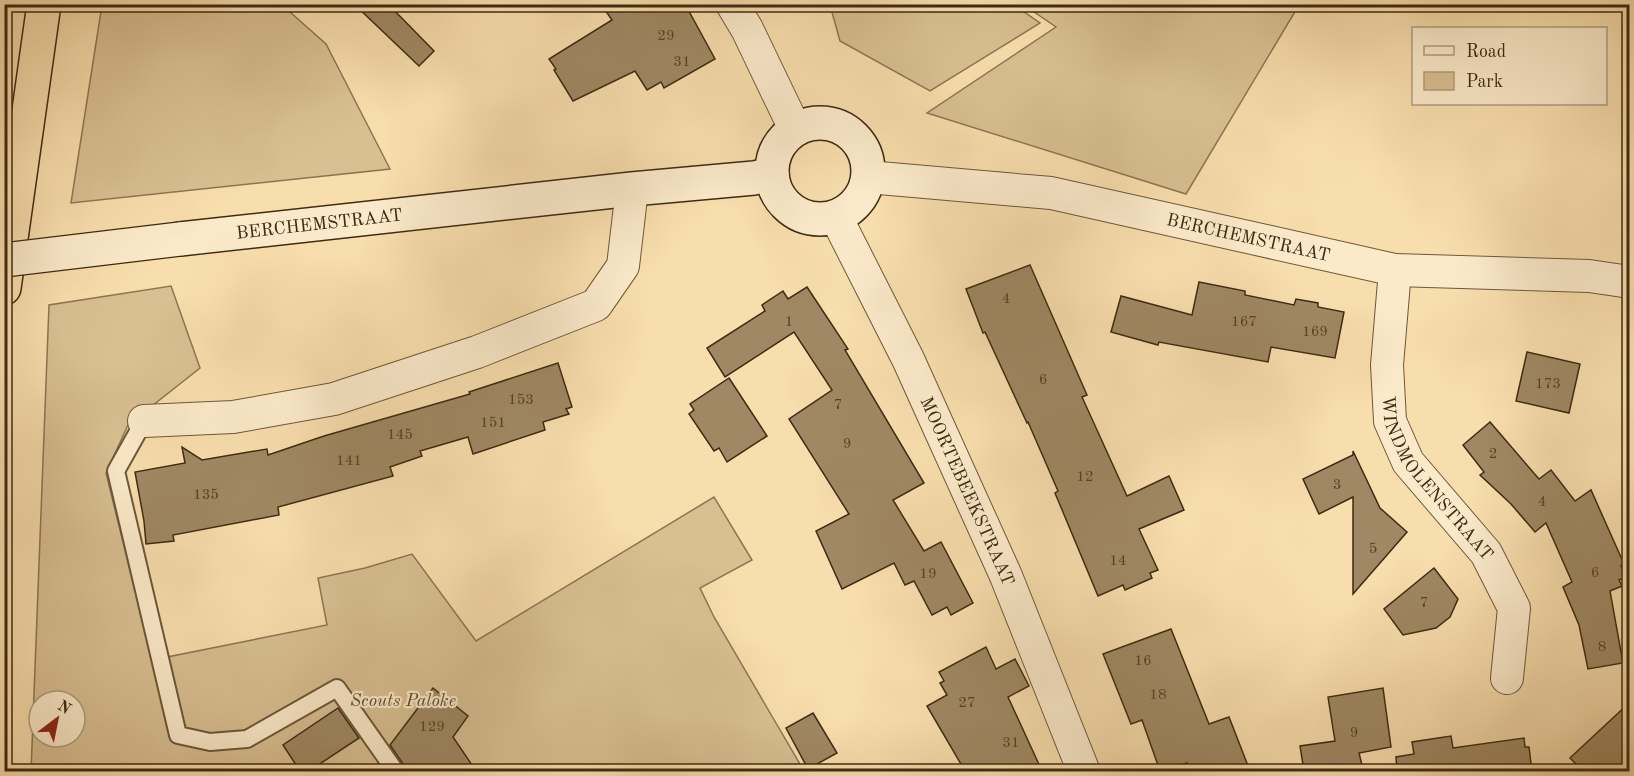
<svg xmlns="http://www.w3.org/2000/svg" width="1634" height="776" font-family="'Old Standard TT',serif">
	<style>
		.green { fill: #d9c093; stroke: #8c7652; stroke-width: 1.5; fill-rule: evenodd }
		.building { fill: #9f8863; stroke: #3e2b12; stroke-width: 1.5 }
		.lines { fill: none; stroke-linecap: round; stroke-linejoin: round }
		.lane-casing { stroke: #6d5839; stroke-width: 20 }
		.street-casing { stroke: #6d5839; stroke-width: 34 }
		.secondary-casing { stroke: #3e2b12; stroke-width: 36 }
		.highway-casing { stroke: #3e2b12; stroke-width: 36 }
		.lane { stroke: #fbeaca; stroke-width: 16 }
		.street { stroke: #fbeaca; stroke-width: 32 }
		.secondary { stroke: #fbeaca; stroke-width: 33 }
		.highway { stroke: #f9dead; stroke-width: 33 }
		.secondary-bridge-casing { stroke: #3e2b12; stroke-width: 36; stroke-linecap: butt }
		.secondary-bridge { stroke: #fbeaca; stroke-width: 33 }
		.labels { text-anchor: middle; stroke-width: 4.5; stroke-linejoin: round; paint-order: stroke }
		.number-label { font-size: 15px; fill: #564226 }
		.street-label { font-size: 18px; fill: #3e2b12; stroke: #fbeaca }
		.park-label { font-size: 18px; font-style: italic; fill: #5d492c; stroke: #fbeaca }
	</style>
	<rect width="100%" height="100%" fill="#f9dead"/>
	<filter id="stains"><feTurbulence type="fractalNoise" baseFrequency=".00333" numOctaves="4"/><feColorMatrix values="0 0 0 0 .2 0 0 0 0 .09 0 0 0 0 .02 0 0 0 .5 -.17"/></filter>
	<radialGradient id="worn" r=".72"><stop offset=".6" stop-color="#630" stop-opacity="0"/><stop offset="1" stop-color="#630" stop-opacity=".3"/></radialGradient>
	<g class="green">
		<path d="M102,5H282L326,44L390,169L71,203Z"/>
		<path d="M830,5H1014L1040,23L930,91L840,41Z"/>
		<path d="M1024,5H1299L1186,194L927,113L1056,27Z"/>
		<path d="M171,286L200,368L128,425L106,473L152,660L327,625L318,578L365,568L412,554L476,641L714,497L752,560L700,588L714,617L804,771L31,772L49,305ZM39,701H75V737H39Z"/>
	</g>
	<g class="building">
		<path d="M354,4H388L434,51L419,66Z"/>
		<path d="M601,4H685L715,59L664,88L661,82L647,90L635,71L573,101L554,70L556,69L549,59L612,20Z"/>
		<path d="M1030,265L1087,395L1082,397L1127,496L1169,476L1184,510L1139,529L1158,570L1150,573L1152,578L1125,590L1123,585L1098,596L1055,493L1058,491L1028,422L1027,423L985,332L983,333L966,289Z"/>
		<path d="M1199,282L1245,291V295L1294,305L1296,299L1318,303V307L1344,312L1335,358L1271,347L1268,362L1159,342L1158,345L1111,332L1121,296L1192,315Z"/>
		<path d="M807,287L848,349L845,350L924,483L893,500L924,551L941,542L973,603L951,615L947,607L932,615L914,581L905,585L894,563L842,589L816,531L849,514L789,419L832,390L794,332L725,377L707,348L765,311L762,305L783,291L788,299Z"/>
		<path d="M1527,352L1580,364L1569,413L1516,401Z"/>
		<path d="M558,363L572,407L566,409L569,414L543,422L545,430L473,454L468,437L420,451L422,456L390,467L393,476L278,507L279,515L173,535L174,541L146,544L144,521L135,472L185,463L182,447L202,460L267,449L268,455L324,436L470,394L469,392Z"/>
		<path d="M729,378L767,436L727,462L719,448L714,451L689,414L694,410L690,404Z"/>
		<path d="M1490,422L1539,479L1551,470L1575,501L1591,490L1624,564L1621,566L1626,577L1619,580L1622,586L1610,591L1623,663L1588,669L1579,625L1563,587L1572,582L1546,523L1535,532L1511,504L1480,475L1484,472L1463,445Z"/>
		<path d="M1353,451L1380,508L1407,532L1353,594V497L1319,514L1303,479L1353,455Z"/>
		<path d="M1434,568L1458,599L1450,617L1436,628L1403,635L1384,609Z"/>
		<path d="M1171,629L1209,724L1229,717L1250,771H1190L1187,763L1160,771L1142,720L1131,724L1103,654Z"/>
		<path d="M986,647L996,669L1015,659L1029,686L1008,697L1042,771H965L927,706L947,695L940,683L944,681L939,672Z"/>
		<path d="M433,688L468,716L453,737L476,771H413L403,764L390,745Z"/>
		<path d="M1383,688L1391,747L1359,753L1362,765L1328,771H1304L1300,746L1335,741L1328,697Z"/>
		<path d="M1629,703V771H1583L1570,758Z"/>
		<path d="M338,708L359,738L309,771H300L283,745Z"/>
		<path d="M813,713L837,753L808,769L786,728Z"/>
		<path d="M1451,736L1453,748L1524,738L1525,747H1529L1532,771H1397L1396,757L1414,754L1412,742Z"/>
	</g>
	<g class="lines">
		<g class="lane-casing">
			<path id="lane" d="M144,421L116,471L178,735L210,742L247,739L337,688L396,772"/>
		</g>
		<g class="street-casing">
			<g id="street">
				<path d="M732,4L747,29L795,129"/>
				<path id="s1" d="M868,177L1051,193L1395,270L1589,276L1630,282"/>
				<path id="s2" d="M836,217L908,359L1006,576L1084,772"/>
				<path id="s3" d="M1395,270L1387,365L1390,421L1408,462L1486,553L1514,608L1507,678"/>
				<path d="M144,421L233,417L334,399L477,352L596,305L623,266L632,189"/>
			</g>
		</g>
		<g class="secondary-casing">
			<g id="secondary">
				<circle cx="820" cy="171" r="48"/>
				<path id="s4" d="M180,239L632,189L754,178L772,174"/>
			</g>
		</g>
		<g class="highway-casing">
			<path id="highway" d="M4,288L44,4"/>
		</g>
		<use href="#lane" class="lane"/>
		<use href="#street" class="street"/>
		<use href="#secondary" class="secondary"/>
		<use href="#highway" class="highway"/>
		<g class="secondary-bridge-casing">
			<path id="secondary-bridge" d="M4,260L180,239"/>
		</g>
		<use href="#secondary-bridge" class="secondary-bridge"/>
	</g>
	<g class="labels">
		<g class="number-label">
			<text x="666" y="40">29</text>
			<text x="682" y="66">31</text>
			<text x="1006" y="303">4</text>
			<text x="789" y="326">1</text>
			<text x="1244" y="326">167</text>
			<text x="1315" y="336">169</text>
			<text x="1043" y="384">6</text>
			<text x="1548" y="388">173</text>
			<text x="521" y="404">153</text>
			<text x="838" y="409">7</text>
			<text x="493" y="427">151</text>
			<text x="400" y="439">145</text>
			<text x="847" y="448">9</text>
			<text x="1493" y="458">2</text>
			<text x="349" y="465">141</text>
			<text x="1085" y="481">12</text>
			<text x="1337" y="489">3</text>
			<text x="206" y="499">135</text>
			<text x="1542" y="506">4</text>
			<text x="1373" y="553">5</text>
			<text x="1118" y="565">14</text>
			<text x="1595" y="577">6</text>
			<text x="928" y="578">19</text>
			<text x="1424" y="607">7</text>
			<text x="1602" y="651">8</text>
			<text x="1143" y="665">16</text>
			<text x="1158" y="699">18</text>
			<text x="967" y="707">27</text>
			<text x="432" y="731">129</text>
			<text x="1354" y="737">9</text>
			<text x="1011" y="747">31</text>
		</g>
		<g class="street-label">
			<text dy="6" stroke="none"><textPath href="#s4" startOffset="140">BERCHEMSTRAAT</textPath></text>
			<text dy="6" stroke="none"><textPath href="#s1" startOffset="386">BERCHEMSTRAAT</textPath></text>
			<text dy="6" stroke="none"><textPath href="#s3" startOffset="224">WINDMOLENSTRAAT</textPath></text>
			<text dy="6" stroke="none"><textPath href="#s2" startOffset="304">MOORTEBEEKSTRAAT</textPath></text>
		</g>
		<g class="park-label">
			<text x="403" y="706">Scouts Paloke</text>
		</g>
	</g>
	<rect width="1634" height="776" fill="none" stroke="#f9dead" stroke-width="24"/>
	<rect x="6" y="6" width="1622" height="764" fill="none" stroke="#3e2b12" stroke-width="3"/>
	<rect x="12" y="12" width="1610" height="752" fill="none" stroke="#3e2b12" stroke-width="1.5"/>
	<rect x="1412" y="27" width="195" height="78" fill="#fbeaca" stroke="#af9e80" stroke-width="1.5"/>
	<rect x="1424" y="46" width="30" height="9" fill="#fbeaca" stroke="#af9e80" stroke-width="1.5"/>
	<text x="1466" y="57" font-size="18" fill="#3e2b12">Road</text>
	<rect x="1424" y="72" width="30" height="18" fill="#d9c093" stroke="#af9e80" stroke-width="1.5"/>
	<text x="1466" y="87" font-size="18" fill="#3e2b12">Park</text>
	<g transform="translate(57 719) rotate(32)"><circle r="28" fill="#fbeaca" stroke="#af9e80" stroke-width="1.5"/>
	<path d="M0-4.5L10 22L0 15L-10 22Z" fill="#8f2418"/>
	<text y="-9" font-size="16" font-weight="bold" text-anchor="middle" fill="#3e2b12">N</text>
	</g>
	<rect width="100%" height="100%" filter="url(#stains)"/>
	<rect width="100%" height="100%" fill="url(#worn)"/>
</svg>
